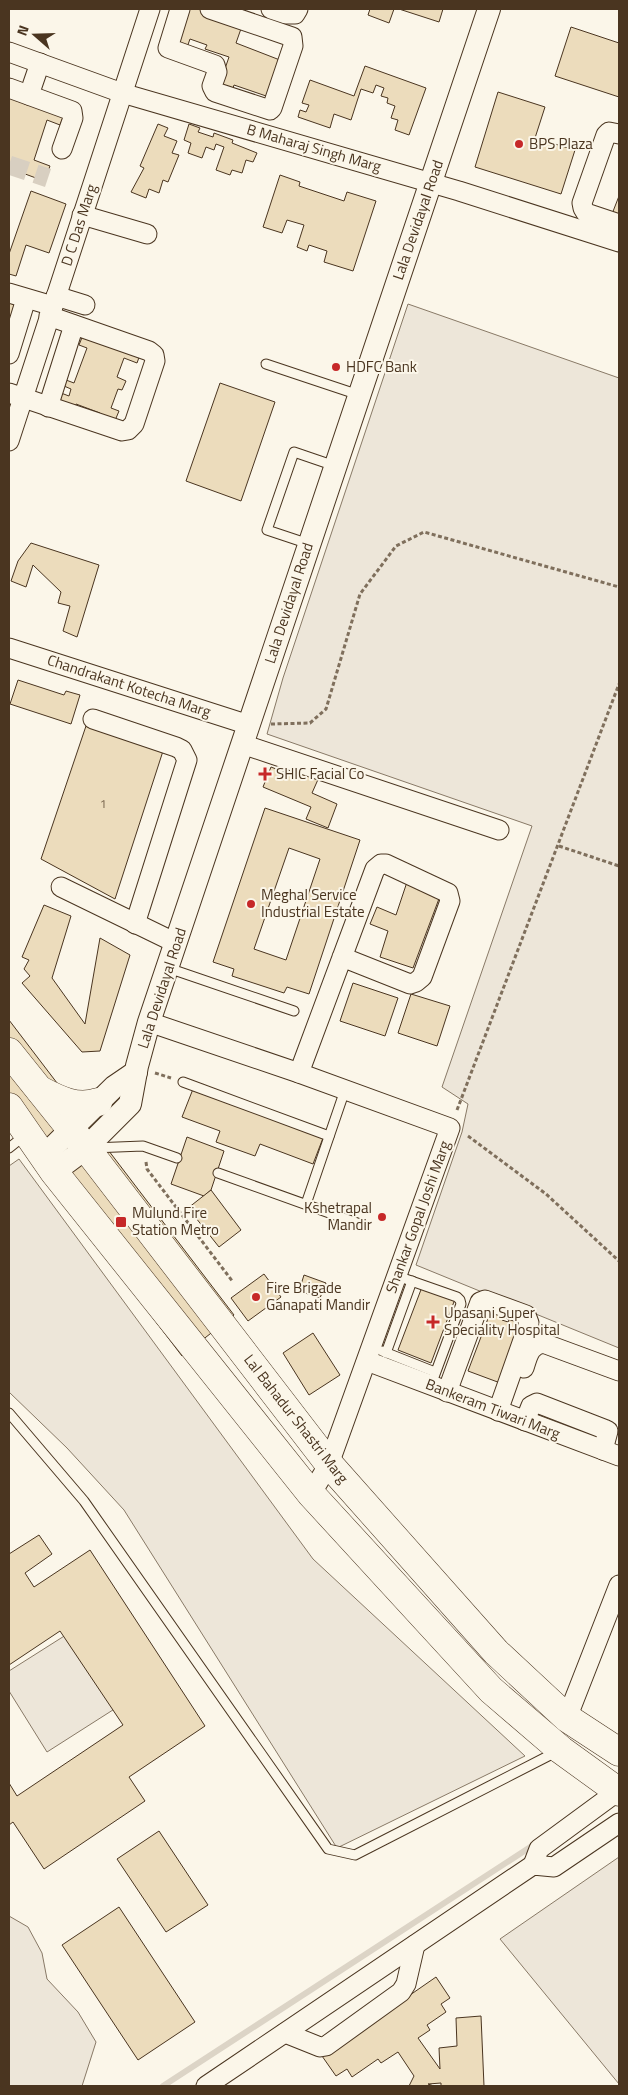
<svg xmlns="http://www.w3.org/2000/svg" width="628" height="2095" font-family="'Titillium Web',sans-serif">
	<style>
		.green { fill: #ede6d9; stroke: #887966 }
		.lines { fill: none; stroke-linecap: round; stroke-linejoin: round }
		.stream { stroke: #dcd4c6; stroke-width: 6 }
		.building { fill: #ecdcbc; stroke: #4a3520; fill-rule: evenodd }
		.minor-tunnel { stroke: #d8cfc1; stroke-width: 19; stroke-dasharray: 19 9; stroke-linecap: butt }
		.service-casing { stroke: #4a3520; stroke-width: 11 }
		.minor-casing { stroke: #4a3520; stroke-width: 21 }
		.tertiary-casing { stroke: #4a3520; stroke-width: 24 }
		.primary-casing { stroke: #4a3520; stroke-width: 29 }
		.path { stroke: #7f6f5c; stroke-width: 3; stroke-dasharray: 4 2.5; stroke-linecap: butt }
		.service { stroke: #fbf6e9; stroke-width: 9 }
		.minor { stroke: #fbf6e9; stroke-width: 19 }
		.tertiary { stroke: #fbf6e9; stroke-width: 22 }
		.primary { stroke: #fbf6e9; stroke-width: 28 }
		.poi-dot { fill: #c62828; stroke: #fbf6e9; stroke-width: 2 }
		.labels { text-anchor: middle; stroke-width: 4; stroke-linejoin: round; paint-order: stroke }
		.number-label { font-size: 12px; fill: #725f47 }
		.poi-label { font-size: 15px; fill: #4a3520; stroke: #fbf6e9; text-anchor: start }
		.street-label { font-size: 15px; fill: #4a3520; stroke: #fbf6e9 }
	</style>
	<rect width="100%" height="100%" fill="#fbf6e9"/>
	<g class="green">
		<path d="M408,304L619,378V1348L416,1265L462,1132L468,1104L442,1087L532,826L267,734L283,678Z"/>
		<path d="M19,1159L313,1559L525,1756L337,1848L124,1510L67,1448L9,1392V1166Z"/>
		<path d="M69,1633L116,1708L47,1752L9,1691V1671Z"/>
		<path d="M619,1857V2084L500,1939Z"/>
		<path d="M9,1916L28,1927L42,1953L47,1979L78,2012L96,2042L82,2086H9Z"/>
	</g>
	<g class="lines">
		<path class="stream" d="M163,2086L535,1844"/>
	</g>
	<g class="building">
		<path d="M185,9H200L243,23L236,43L285,62L272,98L234,85L231,94L218,89L229,57L205,49L207,45L190,39L185,53L171,48Z"/>
		<path d="M370,9H394L389,23L368,15Z"/>
		<path d="M399,9H443L439,22Z"/>
		<path d="M571,27L619,43V97L555,76Z"/>
		<path d="M365,66L426,88L409,135L395,130L398,120L391,118L395,106L387,103L388,98L381,96L384,88L376,85L373,93L361,89L351,120L334,114L330,128L298,117L300,110L306,112L309,105L302,103L310,80L354,96Z"/>
		<path d="M498,92L545,107L535,138L575,150L561,194L475,167Z"/>
		<path d="M9,93L65,112L60,125L47,120L34,160L50,166L44,181L9,168Z"/>
		<path d="M158,124L168,128L164,136L177,141L172,153L179,155L168,182L163,180L159,193L149,189L146,198L131,192L144,168L140,166Z"/>
		<path d="M189,124L200,128L198,132L213,137L214,133L233,140L232,143L257,153L253,162L246,160L242,173L232,170L230,175L216,170L224,147L216,144L214,150L206,147L202,158L188,153L191,143L184,140Z"/>
		<path d="M280,175L300,182L299,186L344,201L347,192L376,201L353,271L324,262L327,251L309,245L307,251L297,247L304,225L287,220L282,233L263,227Z"/>
		<path d="M31,191L66,204L49,253L26,245L16,276L9,274V254Z"/>
		<path d="M619,196V217L612,214Z"/>
		<path d="M9,302L19,307L9,339Z"/>
		<path d="M85,330L141,352L137,363L124,358L117,377L126,381L122,390L118,389L111,408L119,411L114,423L99,417L100,413L76,404L74,410L57,404L61,393L69,396L71,389L64,386L66,380L74,383L87,348L79,345Z"/>
		<path d="M220,383L275,402L241,501L186,481Z"/>
		<path d="M31,543L99,565L77,637L63,631L70,606L58,603L61,592L33,565L26,587L11,581L18,561Z"/>
		<path d="M18,680L64,695L66,691L80,695L71,724L10,704Z"/>
		<path d="M87,723L164,748L115,899L41,859Z"/>
		<path d="M299,766L320,775L312,793L337,804L328,828L306,819L311,807L263,787L271,767L294,776Z"/>
		<path d="M265,808L360,840L309,994L287,987L284,993L232,976L234,969L213,962ZM289,848L320,859L286,960L254,949Z"/>
		<path d="M407,882L440,896L413,968L380,957L388,931L370,924L377,907L396,915Z"/>
		<path d="M44,905L71,916L52,978L85,1024L100,938L130,955L100,1051L82,1052L22,983L30,976L24,969L29,960L22,957Z"/>
		<path d="M353,983L398,998L385,1036L340,1021Z"/>
		<path d="M411,994L450,1006L437,1046L398,1033Z"/>
		<path d="M9,1020L234,1315L182,1356L9,1129Z"/>
		<path d="M193,1089L323,1138L313,1164L260,1144L255,1156L216,1142L220,1131L182,1117Z"/>
		<path d="M187,1137L224,1151L211,1190L204,1196L171,1184Z"/>
		<path d="M211,1190L241,1230L219,1247L188,1208Z"/>
		<path d="M264,1274L281,1297L248,1321L231,1298Z"/>
		<path d="M304,1275L326,1283L320,1298L299,1291Z"/>
		<path d="M422,1287L455,1299L431,1363L398,1350Z"/>
		<path d="M492,1308L504,1313L502,1320L508,1322L512,1314L527,1319L503,1384L468,1371Z"/>
		<path d="M313,1333L340,1375L309,1395L283,1353Z"/>
		<path d="M39,1535L52,1554L25,1573L34,1587L90,1550L205,1726L129,1777L145,1801L44,1869L13,1822L9,1825V1783L17,1796L123,1725L60,1631L9,1665V1554Z"/>
		<path d="M159,1831L208,1905L166,1932L117,1859Z"/>
		<path d="M119,1907L195,2022L138,2060L62,1945Z"/>
		<path d="M436,1977L450,1998L441,2004L446,2012L427,2025L430,2030L418,2038L440,2069L439,2048L457,2046L456,2018L481,2016L484,2086H441V2083L428,2084L434,2086H409L414,2076L398,2052L381,2063L378,2059L352,2077L347,2069L336,2076L322,2056Z"/>
	</g>
	<g class="lines">
		<path class="minor-tunnel" d="M9,165L48,178"/>
		<g class="service-casing">
			<g id="service">
				<path d="M266,364L359,395"/>
				<path d="M309,544L267,530L294,452L335,466"/>
				<path d="M168,968L294,1011"/>
				<path d="M183,1082L329,1136"/>
				<path d="M9,1148L24,1136"/>
				<path d="M92,1148L143,1146L177,1158"/>
				<path d="M218,1173L360,1224"/>
				<path d="M306,1204L345,1090"/>
				<path d="M397,1276L457,1297L460,1300L461,1304L431,1385"/>
				<path d="M382,1351L435,1372"/>
				<path d="M386,1353L412,1281"/>
				<path d="M9,1413L84,1501L328,1849L355,1855L556,1752"/>
			</g>
		</g>
		<g class="minor-casing">
			<g id="minor">
				<path d="M180,9L168,48L215,65L217,72L212,86L215,92L270,110L272,108L293,46L292,37L210,9"/>
				<path d="M271,9L286,14H295L298,9"/>
				<path d="M9,52L122,93L459,191L619,242"/>
				<path d="M9,88L72,111L73,118L62,149"/>
				<path d="M29,95L40,63"/>
				<path d="M619,134L609,132L606,135L582,203L583,208L586,213L619,224"/>
				<path d="M82,215L147,234"/>
				<path d="M9,293L53,306"/>
				<path d="M56,296L85,305"/>
				<path d="M9,354L26,299"/>
				<path d="M9,393L122,431L128,430L134,424L155,361L154,355L149,351L49,316"/>
				<path d="M48,407L74,325"/>
				<path d="M9,441L150,9"/>
				<path d="M9,648L249,725"/>
				<path d="M93,719L176,747L182,750L187,760L135,924"/>
				<path d="M242,744L499,830"/>
				<path d="M61,887L176,943"/>
				<path d="M149,1022L299,1073L450,1128L329,1464L311,1494"/>
				<path d="M299,1073L375,869L381,864H386L448,893L450,901L422,977L416,982L410,984L342,957"/>
				<path d="M367,1361L619,1456"/>
				<path d="M524,1368C528,1356 529,1346 543,1343L619,1371"/>
				<path d="M447,1392L480,1302L485,1300L526,1315L529,1323L498,1411"/>
				<path d="M525,1421L531,1406L537,1403L604,1429L608,1431L603,1450"/>
				<path d="M567,1718L619,1585"/>
				<path d="M533,1865L539,1849L618,1791"/>
				<path d="M285,2033L320,2047L326,2046L401,1992L406,1984L415,1945"/>
				<path d="M206,2086L533,1865L554,1867L619,1823"/>
			</g>
		</g>
		<g class="tertiary-casing">
			<g id="tertiary">
				<path d="M44,1156L114,1087L136,1072"/>
				<path d="M54,1172L86,1148L130,1104L137,1066L149,1022L489,9"/>
			</g>
		</g>
		<g class="primary-casing">
			<g id="primary">
				<path d="M9,1052L86,1148L329,1464L496,1652L567,1718L619,1752"/>
				<path d="M40,1090C59,1100 77,1109 98,1102"/>
				<path d="M9,1107L54,1172L311,1494L491,1690L561,1750L619,1792"/>
			</g>
		</g>
		<g class="path">
			<path d="M271,724L310,723L326,709L360,594L396,546L424,532L619,587"/>
			<path d="M559,846L619,866"/>
			<path d="M155,1073L171,1078"/>
			<path d="M457,1110L619,684"/>
			<path d="M468,1136L546,1194L619,1261"/>
			<path d="M146,1162L147,1169L233,1282"/>
		</g>
		<use href="#service" class="service"/>
		<use href="#minor" class="minor"/>
		<use href="#tertiary" class="tertiary"/>
		<use href="#primary" class="primary"/>
	</g>
	<g class="poi-dot">
		<circle cx="519" cy="144" r="5"/>
		<circle cx="336" cy="367" r="5"/>
		<path d="M262.5 766.5h5v5h5v5h-5v5h-5v-5h-5v-5h5z"/>
		<circle cx="251" cy="904" r="5"/>
		<circle cx="382" cy="1217" r="5"/>
		<rect x="115" y="1216" width="12" height="12" rx="2.5"/>
		<circle cx="256" cy="1297" r="5"/>
		<path d="M430.5 1314.5h5v5h5v5h-5v5h-5v-5h-5v-5h5z"/>
	</g>
	<g class="labels">
		<g class="number-label">
			<text x="103" y="808">1</text>
		</g>
		<g class="poi-label">
			<text x="529" y="149">BPS Plaza</text>
			<text x="346" y="372">HDFC Bank</text>
			<text x="276" y="779">SHIC Facial Co</text>
			<text x="261" y="900">Meghal Service<tspan x="261" dy="17">Industrial Estate</tspan></text>
			<text x="372" y="1213" text-anchor="end">Kshetrapal<tspan x="372" dy="17">Mandir</tspan></text>
			<text x="132" y="1218">Mulund Fire<tspan x="132" dy="17">Station Metro</tspan></text>
			<text x="266" y="1293">Fire Brigade<tspan x="266" dy="17">Ganapati Mandir</tspan></text>
			<text x="444" y="1318">Upasani Super<tspan x="444" dy="17">Speciality Hospital</tspan></text>
		</g>
		<g class="street-label">
			<text transform="translate(314 148) rotate(16)" y="5">B Maharaj Singh Marg</text>
			<text transform="translate(418 220) rotate(-71)" y="5">Lala Devidayal Road</text>
			<text transform="translate(79 225) rotate(-72)" y="5">D C Das Marg</text>
			<text transform="translate(289 603) rotate(-72)" y="5">Lala Devidayal Road</text>
			<text transform="translate(129 686) rotate(18)" y="5">Chandrakant Kotecha Marg</text>
			<text transform="translate(162 988) rotate(-72)" y="5">Lala Devidayal Road</text>
			<text transform="translate(418 1217) rotate(-70)" y="5">Shankar Gopal Joshi Marg</text>
			<text transform="translate(493 1409) rotate(21)" y="5">Bankeram Tiwari Marg</text>
			<text transform="translate(296 1419) rotate(52)" y="5">Lal Bahadur Shastri Marg</text>
		</g>
	</g>
	<rect width="628" height="2095" fill="none" stroke="#4a3520" stroke-width="20"/>
	<g transform="translate(35 35) rotate(290)" stroke="#fbf6e9" stroke-width="4" paint-order="stroke">
	<path d="M0-4L9 19L0 12L-9 19Z" fill="#4a3520"/>
	<text y="-8" font-size="14" font-weight="bold" text-anchor="middle" fill="#4a3520">N</text>
	</g>
</svg>
